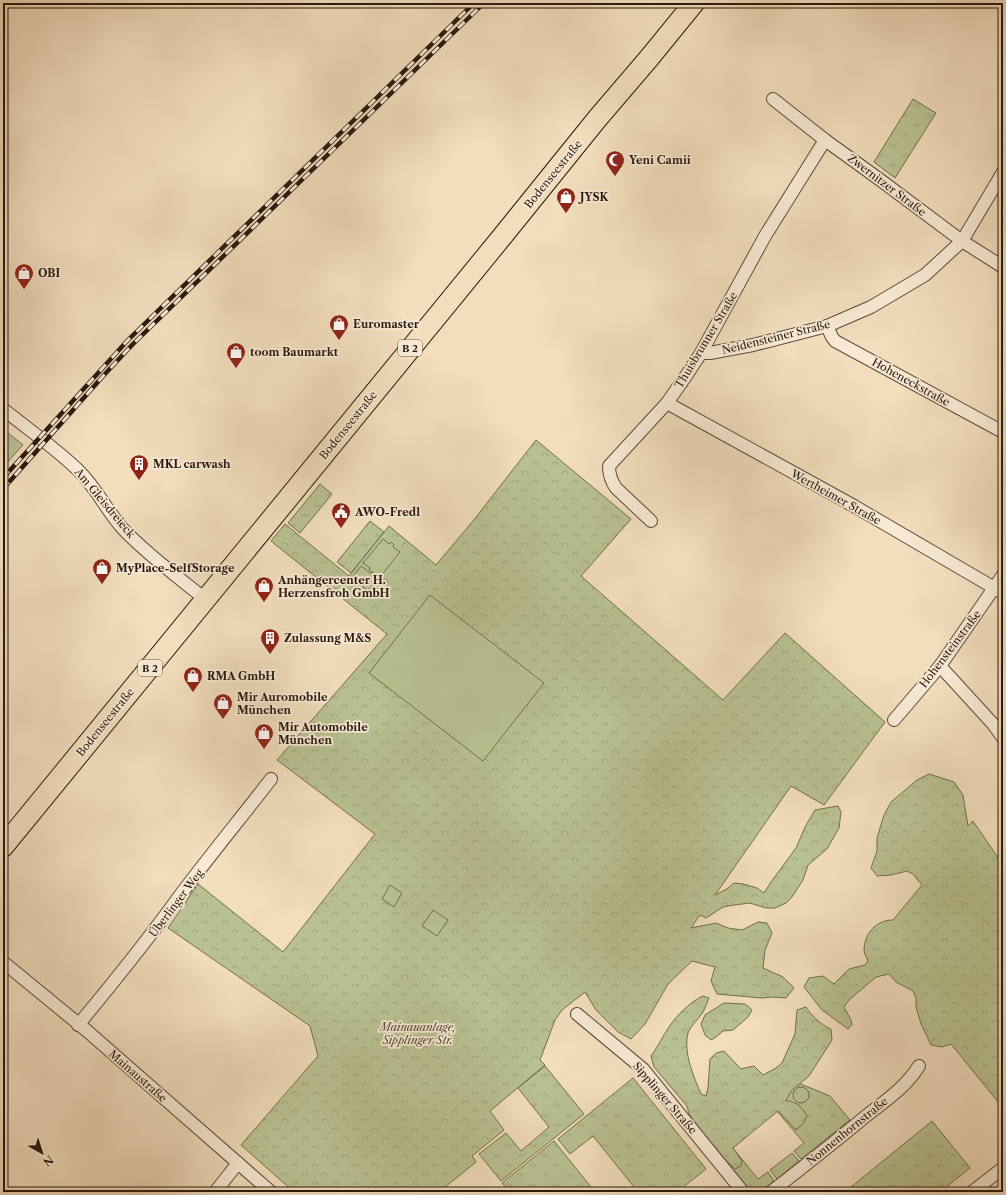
<svg xmlns="http://www.w3.org/2000/svg" width="1006" height="1195" font-family="'Libre Caslon Text',serif">
	<style>
		.grass { fill: url(#grass-tufts); stroke: #726d51 }
		.forest { fill: url(#forest-crowns); stroke: #726d51 }
		.garden { fill: #b9c192; stroke: #726d51 }
		.lines { fill: none; stroke-linecap: round; stroke-linejoin: round }
		.street-casing { stroke: #5c4a3b; stroke-width: 14 }
		.primary-casing { stroke: #2a1910; stroke-width: 22 }
		.street { stroke: #f7e9d4; stroke-width: 12 }
		.primary { stroke: #f2ddbd; stroke-width: 20 }
		.rail-casing { stroke: #2a1910; stroke-width: 4.5 }
		.rail { stroke: #f7e9d4; stroke-width: 3; stroke-dasharray: 9; stroke-linecap: butt }
		.labels { text-anchor: middle; stroke-width: 3.5; stroke-linejoin: round; paint-order: stroke }
		.shield { fill: #f7e9d4; stroke: #68574b; stroke-width: 1 }
		.shield-label { font-size: 10px; font-weight: bold; fill: #2a1910 }
		.poi-label { font-size: 11px; font-weight: bold; fill: #2a1910; stroke: #f7e9d4; text-anchor: start }
		.street-label { font-size: 11px; fill: #2a1910; stroke: #f7e9d4 }
		.park-label { font-size: 11px; font-style: italic; fill: #554b37; stroke: #f7e9d4 }
	</style>
	<defs>
		<pattern id="grass-tufts" width="24" height="20" patternUnits="userSpaceOnUse"><rect width="24" height="20" fill="#b9c192"/><path d="M3 7l-1-3M5 7V3M7 7l1-3M15 17l-1-3M17 17v-4M19 17l1-3" fill="none" stroke="#9fa57d"/></pattern>
		<pattern id="forest-crowns" width="20" height="18" patternUnits="userSpaceOnUse"><rect width="20" height="18" fill="#b9c192"/><path d="M2 6a3 3 0 1 1 6 0M12 15a3 3 0 1 1 6 0" fill="none" stroke="#9fa57d"/></pattern>
	</defs>
	<rect width="100%" height="100%" fill="#f2ddbd"/>
	<filter id="stains"><feTurbulence type="fractalNoise" baseFrequency=".005" numOctaves="4"/><feColorMatrix values="0 0 0 0 .2 0 0 0 0 .09 0 0 0 0 .02 0 0 0 .5 -.17"/></filter>
	<radialGradient id="worn" r=".72"><stop offset=".6" stop-color="#630" stop-opacity="0"/><stop offset="1" stop-color="#630" stop-opacity=".3"/></radialGradient>
	<g class="grass">
		<path d="M913,99L936,113L895,178L874,162Z"/>
		<path d="M3,429L23,445L3,467Z"/>
		<path d="M320,484L332,494L300,533L288,523Z"/>
		<path d="M370,521L384,532L351,573L337,562Z"/>
		<path d="M545,1066L584,1114L501,1181L479,1154L506,1133L521,1151L549,1127L518,1088Z"/>
		<path d="M633,1078L706,1169L677,1192H638L593,1136L570,1154L558,1139Z"/>
		<path d="M791,1080L830,1096L850,1120L801,1159L794,1151L804,1143L777,1111L732,1147L758,1179L768,1172L774,1181L760,1192H749L711,1145Z"/>
		<path d="M932,1121L970,1168L940,1192H845Z"/>
		<path d="M554,1141L595,1192H510L502,1183Z"/>
		<path d="M792,1153L799,1161L777,1179L770,1170Z"/>
	</g>
	<g class="forest">
		<path d="M536,440L631,519L581,576L723,700L785,633L885,722L824,805L791,786L715,895L727,889L734,883L743,884L757,888L764,893L771,882L796,848L805,827L815,810L838,806L841,812L839,828L827,849L808,865L803,880L792,897L786,903L775,908H766L750,903L734,905L723,907L706,918L700,915L691,928L716,923L728,928L742,930L758,922L767,923L772,933L765,950L763,968L783,977L794,988L786,998L773,997L762,998L717,994L711,981L715,967L692,961L668,984L645,1024L631,1039L618,1032L596,1010L585,992L562,1010L555,1020L540,1060L545,1065L490,1111L504,1130L472,1156L476,1162L439,1192H294L241,1145L318,1056L310,1026L168,928L198,884L283,952L375,834L277,760L387,634L271,541L285,524L349,576L389,526L436,565L473,521Z"/>
		<path d="M929,774L954,782L963,795L968,826L973,821L1003,865V1108L951,1044L942,1047L931,1045L921,1024L916,1007V998L913,991L896,982L889,974L876,977L849,1000L844,1007L851,1020L852,1025L848,1029L822,1010L804,987L809,978L823,976L834,984L849,969L865,965L868,961C866,957 864,953 864,949C865,932 877,920 893,920L922,885L913,874L907,871L891,875L877,876L871,868L877,851V838L884,815L891,802L917,780Z"/>
		<path d="M703,996L709,998C707,1002 706,1006 704,1010C700,1018 691,1025 688,1033C683,1053 694,1077 701,1094L706,1096L708,1088L710,1059L716,1053L724,1051L741,1069L754,1066L763,1075L776,1068L782,1063L795,1034L797,1010L806,1007C813,1017 820,1024 831,1029L832,1040L809,1076L792,1090L786,1100C799,1104 800,1105 807,1116L803,1124L796,1130L778,1111L733,1148L742,1161L741,1166L735,1169L715,1150L689,1114L687,1106L654,1067L651,1056C658,1047 662,1037 669,1027C676,1016 691,1001 703,996Z"/>
		<path d="M724,1003L745,1004L752,1010L748,1017L733,1030L723,1031L716,1037L711,1040L705,1035L701,1024L705,1015Z"/>
		<circle cx="801" cy="1095" r="8"/>
	</g>
	<g class="garden">
		<path d="M383,539L389,544L391,542L394,545L393,547L400,552L380,577L369,570L370,568L363,563Z"/>
		<path d="M361,566L378,579L368,591L352,578Z"/>
		<path d="M430,595L544,683L483,761L369,673Z"/>
		<path d="M390,885L402,893L394,907L382,899Z"/>
		<path d="M433,910L448,920L437,936L422,926Z"/>
	</g>
	<g class="lines">
		<g class="street-casing">
			<g id="street">
				<path d="M773,99L825,140L879,179L962,241L1003,267"/>
				<path d="M827,326L832,337L835,341L1003,432"/>
				<path d="M701,353H710L753,345L827,326L871,307L925,275L962,241L1003,172"/>
				<path d="M667,403L854,506L1003,593"/>
				<path d="M3,409C28,429 55,448 78,470C97,488 107,512 124,530C149,556 178,577 205,599"/>
				<path d="M651,521L616,488C611,481 609,475 609,466L667,403L686,376L701,353L765,236L825,140"/>
				<path d="M940,666L993,724L1003,738"/>
				<path d="M894,720L940,666L1003,575"/>
				<path d="M3,962L86,1030L271,1192"/>
				<path d="M577,1014L643,1069L743,1192"/>
				<path d="M78,1025C113,983 146,942 178,898C208,858 240,819 271,779"/>
				<path d="M215,1192L238,1163"/>
				<path d="M771,1192C803,1167 835,1142 866,1116C885,1101 906,1087 919,1066"/>
				<path d="M972,1192L1003,1168"/>
			</g>
		</g>
		<g class="primary-casing">
			<path id="primary" d="M3,847L501,238L597,119L650,57L694,3"/>
		</g>
		<use href="#street" class="street"/>
		<use href="#primary" class="primary"/>
		<g class="rail-casing">
			<g id="rail">
				<path d="M3,478L128,340L474,3"/>
				<path d="M3,489L104,375L133,344L484,3"/>
			</g>
		</g>
		<use href="#rail" class="rail"/>
	</g>
	<defs>
		<g id="mosque-pin" transform="scale(1)"><path d="M0 17L-7.5 6A9.5 9.5 0 1 1 7.5 6Z" fill="#8f2418" stroke="#f7e9d4"/><path d="M3.5-4.9A6 6 0 1 0 3.5 4.9A5 5 0 1 1 3.5-4.9Z" fill="#fff"/></g>
		<g id="shop-pin" transform="scale(1)"><path d="M0 17L-7.5 6A9.5 9.5 0 1 1 7.5 6Z" fill="#8f2418" stroke="#f7e9d4"/><path d="M-5-2.5h2.3a2.7 3.5 0 0 1 5.4 0H5L5.5 6h-11ZM-1.5-2.5h3a1.5 2.3 0 0 0-3 0Z" fill="#fff"/></g>
		<g id="building-pin" transform="scale(1)"><path d="M0 17L-7.5 6A9.5 9.5 0 1 1 7.5 6Z" fill="#8f2418" stroke="#f7e9d4"/><path d="M-4-6H4V6H1V3H-1V6H-4ZM-2.5-4.3h1.7v1.8h-1.7ZM.8-4.3h1.7v1.8H.8ZM-2.5-1h1.7V.8h-1.7ZM.8-1h1.7V.8H.8Z" fill="#fff"/></g>
		<g id="civic-pin" transform="scale(1)"><path d="M0 17L-7.5 6A9.5 9.5 0 1 1 7.5 6Z" fill="#8f2418" stroke="#f7e9d4"/><path d="M-.6-6.5H3V-4.5H.6V-3L4-1V1h2V6H-6V1h2V-1L-.6-3ZM-1.2 2.5V6h2.4V2.5Z" fill="#fff"/></g>
	</defs>
	<g fill-rule="evenodd">
		<use href="#mosque-pin" x="615" y="160"/>
		<use href="#shop-pin" x="566" y="197"/>
		<use href="#shop-pin" x="24" y="273"/>
		<use href="#shop-pin" x="339" y="324"/>
		<use href="#shop-pin" x="236" y="352"/>
		<use href="#building-pin" x="139" y="464"/>
		<use href="#civic-pin" x="341" y="512"/>
		<use href="#shop-pin" x="102" y="568"/>
		<use href="#shop-pin" x="264" y="586"/>
		<use href="#building-pin" x="270" y="638"/>
		<use href="#shop-pin" x="193" y="676"/>
		<use href="#shop-pin" x="223" y="703"/>
		<use href="#shop-pin" x="264" y="733"/>
	</g>
	<g class="labels">
		<g class="shield">
			<rect x="398" y="340" width="24" height="16" rx="3"/>
			<rect x="138" y="660" width="24" height="16" rx="3"/>
		</g>
		<g class="shield-label">
			<text x="410" y="352">B 2</text>
			<text x="150" y="672">B 2</text>
		</g>
		<g class="poi-label">
			<text x="629" y="164">Yeni Camii</text>
			<text x="580" y="201">JYSK</text>
			<text x="38" y="277">OBI</text>
			<text x="353" y="328">Euromaster</text>
			<text x="250" y="356">toom Baumarkt</text>
			<text x="153" y="468">MKL carwash</text>
			<text x="355" y="516">AWO-Fredl</text>
			<text x="116" y="572">MyPlace-SelfStorage</text>
			<text x="278" y="584">Anhängercenter H.<tspan x="278" dy="13">Herzensfroh GmbH</tspan></text>
			<text x="284" y="642">Zulassung M&amp;S</text>
			<text x="207" y="680">RMA GmbH</text>
			<text x="237" y="701">Mir Auromobile<tspan x="237" dy="13">München</tspan></text>
			<text x="278" y="731">Mir Automobile<tspan x="278" dy="13">München</tspan></text>
		</g>
		<g class="street-label">
			<text transform="translate(553 174) rotate(-51)" y="4">Bodenseestraße</text>
			<text transform="translate(887 185) rotate(37)" y="4">Zwernitzer Straße</text>
			<text transform="translate(776 337) rotate(-14)" y="4">Neidensteiner Straße</text>
			<text transform="translate(706 340) rotate(-59)" y="4">Thuisbrunner Straße</text>
			<text transform="translate(911 382) rotate(29)" y="4">Hoheneckstraße</text>
			<text transform="translate(348 425) rotate(-51)" y="4">Bodenseestraße</text>
			<text transform="translate(836 497) rotate(29)" y="4">Wertheimer Straße</text>
			<text transform="translate(105 503) rotate(50)" y="4">Am Gleisdreieck</text>
			<text transform="translate(950 649) rotate(-53)" y="4">Hohensteinstraße</text>
			<text transform="translate(105 722) rotate(-51)" y="4">Bodenseestraße</text>
			<text transform="translate(176 903) rotate(-53)" y="4">Überlinger Weg</text>
			<text transform="translate(138 1076) rotate(41)" y="4">Mainaustraße</text>
			<text transform="translate(665 1098) rotate(49)" y="4">Sipplinger Straße</text>
			<text transform="translate(847 1131) rotate(-39)" y="4">Nonnenhornstraße</text>
		</g>
		<g class="park-label">
			<text x="418" y="1031">Mainauanlage,<tspan x="418" dy="13">Sipplinger Str.</tspan></text>
		</g>
	</g>
	<rect width="1006" height="1195" fill="none" stroke="#f2ddbd" stroke-width="16"/>
	<rect x="4" y="4" width="998" height="1187" fill="none" stroke="#2a1910" stroke-width="2"/>
	<rect x="8" y="8" width="990" height="1179" fill="none" stroke="#2a1910"/>
	<g transform="translate(42 1153) rotate(141)" stroke="#f7e9d4" stroke-width="3" paint-order="stroke">
	<path d="M0-3L7 15L0 10L-7 15Z" fill="#2a1910"/>
	<text y="-6" font-size="11" font-weight="bold" text-anchor="middle" fill="#2a1910">N</text>
	</g>
	<rect width="100%" height="100%" filter="url(#stains)"/>
	<rect width="100%" height="100%" fill="url(#worn)"/>
</svg>
